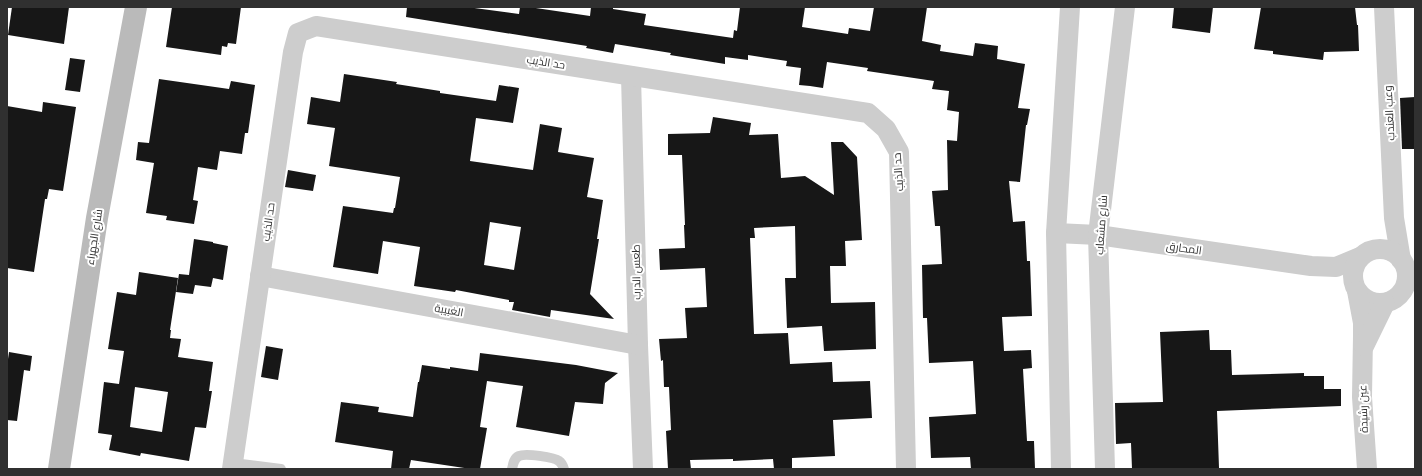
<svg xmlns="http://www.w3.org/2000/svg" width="1422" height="476" font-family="Arial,Cairo,sans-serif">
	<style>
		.building { fill: #171717; fill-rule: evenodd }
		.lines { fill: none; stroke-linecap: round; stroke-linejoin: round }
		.lane { stroke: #cdcdcd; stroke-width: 10 }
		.street { stroke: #cdcdcd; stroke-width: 20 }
		.secondary { stroke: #bababa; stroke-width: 22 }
		.labels { text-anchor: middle; stroke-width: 4; stroke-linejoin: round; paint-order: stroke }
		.street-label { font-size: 11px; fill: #303030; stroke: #fff }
	</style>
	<rect width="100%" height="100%" fill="#fff"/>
	<g class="building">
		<path d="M12,7H69L64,44L8,35Z"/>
		<path d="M172,7H241L236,44L228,43L227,47L222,46L221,55L166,47Z"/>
		<path d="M407,7H467L519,14L520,7H529L590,16L591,7H613V9L646,14L644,25L733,38L734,30L737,31L740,7H805L802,27L848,34L849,28L870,31L874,7H927L922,41L941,45L940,51L973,56L975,43L998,46L997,59L1025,64L1018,108L1030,109L1027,125H1026L1020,182L1009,181L1013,222L1025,221L1027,261H1030L1032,316L1002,317L1004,351L1031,350L1032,368L1023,369L1027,441H1034L1035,469H971L970,457L931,458L929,417L976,414L973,361L929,363L927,318H923L922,265L942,264L940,226H935L932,191L948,190L947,140L957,141L959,112L947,110L949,91L932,89L934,81L867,71L868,68L827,62L823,88L810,86L799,85L801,68L786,66L787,61L748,55V60L725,57V64L670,55L671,53L615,44L613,53L586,48L587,46L406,17Z"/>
		<path d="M1174,7H1213L1210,33L1172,28Z"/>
		<path d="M1261,7H1355L1357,25H1358L1359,51L1324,52L1323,60L1273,54V51L1254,49Z"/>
		<path d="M70,58L85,60L80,92L65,90Z"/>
		<path d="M344,74L397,82L396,84L440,91V93L496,101L499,85L519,88L513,123L476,118L470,161L533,170L540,124L562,128L558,152L594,158L587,197L603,200L597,239H599L590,294L614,319L551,310L550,317L512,310L514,302H509V300L456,290L455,292L414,286L420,247L383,241L378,274L333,267L343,206L393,213L394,208H395L400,177L329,166L335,128L307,124L311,97L340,102ZM490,222L521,227L514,270L484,265Z"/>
		<path d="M159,79L229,89L231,81L255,85L248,133H245L242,154L220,151L217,170L198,167L193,200L198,201L194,224L166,220L167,216L146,213L154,163L136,160L138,142L149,143Z"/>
		<path d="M1415,97V149H1402L1400,98Z"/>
		<path d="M43,102L76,107L63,191L49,189L47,199H45L34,272L7,268V106L42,112Z"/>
		<path d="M713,117L751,123L749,135L778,134L781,178L805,176L834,195L831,142H843L857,157L862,240L845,241L846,266H830L831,303L875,302L876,349L824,351L822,326L787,328L785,278H796L795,226L754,228L755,238H750L754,334L788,333L790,364L832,362L833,382L870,381L872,418L833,420L835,456L792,458V469H774L773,459L733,461V459L690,460L691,469H668L666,431L671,430L669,387H664L663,360L661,361L659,339L687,338L685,308L707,307L705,268L660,270L659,249L685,248L684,225H685L682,155H668V134L710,133Z"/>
		<path d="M288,170L316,175L313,191L285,187Z"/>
		<path d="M194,239L213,242V243L228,246L223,280L213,278L211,287L195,285L193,294L176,292L179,274L189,275Z"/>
		<path d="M139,272L178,278L170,330H171L170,338L181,339L178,357L213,362L209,391H212L206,428L195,427L189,461L141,453L140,456L109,450L112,435L98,433L104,382L119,384L124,351L108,349L117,292L136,295ZM135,387L168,392L162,432L130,427Z"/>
		<path d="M1209,330L1210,350H1231L1232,375L1304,373V376H1324V389H1341V406L1217,411L1219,468L1132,469L1131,443L1116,444L1115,403L1163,402L1160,332Z"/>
		<path d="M266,346L283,349L278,380L261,377Z"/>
		<path d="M9,352L32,356L30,371L24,370L17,421L7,420V366Z"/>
		<path d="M480,353L576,365L618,373L605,383L603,404L575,402L569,436L516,427L523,386L487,381L480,427L487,428L480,469H471L411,460L409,469H391L393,451L335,442L341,402L379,407L378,412L413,417L418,382H419L422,365L450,369V367L478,371Z"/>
	</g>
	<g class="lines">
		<g class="lane">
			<path d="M233,463L281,469"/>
			<path d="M512,469C513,464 514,458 519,456C525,453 554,457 559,461C562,463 563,466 564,469"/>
		</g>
		<g class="street">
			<path d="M1384,7L1394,218L1401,260"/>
			<path d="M631,76L638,345L643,469"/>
			<path d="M1056,233L1098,235L1311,266L1336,267L1360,257"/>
			<circle cx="1380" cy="276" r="27"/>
			<path d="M260,276L638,345"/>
			<path d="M1357,291L1363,323V336L1362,397L1367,469"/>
			<path d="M1364,346L1385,303"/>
			<path d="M232,469L293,52L298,33L316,26L868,113L886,129L899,152L906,469"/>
			<path d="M1061,469L1056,233L1070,7"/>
			<path d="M1105,469L1098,235L1125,7"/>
		</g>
		<path class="secondary" d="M59,469L97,218L136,7"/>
	</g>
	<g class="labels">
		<g class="street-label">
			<text transform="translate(546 62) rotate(9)" y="4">حد الذيب</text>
			<text transform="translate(1389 113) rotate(-93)" y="4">وعب العندب</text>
			<text transform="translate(898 172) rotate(-94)" y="4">حد الذيب</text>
			<text transform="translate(268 222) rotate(-82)" y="4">حد الذيب</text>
			<text transform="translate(1101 225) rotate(-86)" y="4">شارع مشعاب</text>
			<text transform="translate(94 237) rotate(-81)" y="4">شارع الجهراء</text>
			<text transform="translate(1184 248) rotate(8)" y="4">المحارق</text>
			<text transform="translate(636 272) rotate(-91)" y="4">طعس الدرب</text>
			<text transform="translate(449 310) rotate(10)" y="4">الغبيبة</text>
			<text transform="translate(1363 409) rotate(-92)" y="4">عين رشيدة</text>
		</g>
	</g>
	<rect width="1422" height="476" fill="none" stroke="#303030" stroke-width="16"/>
</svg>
